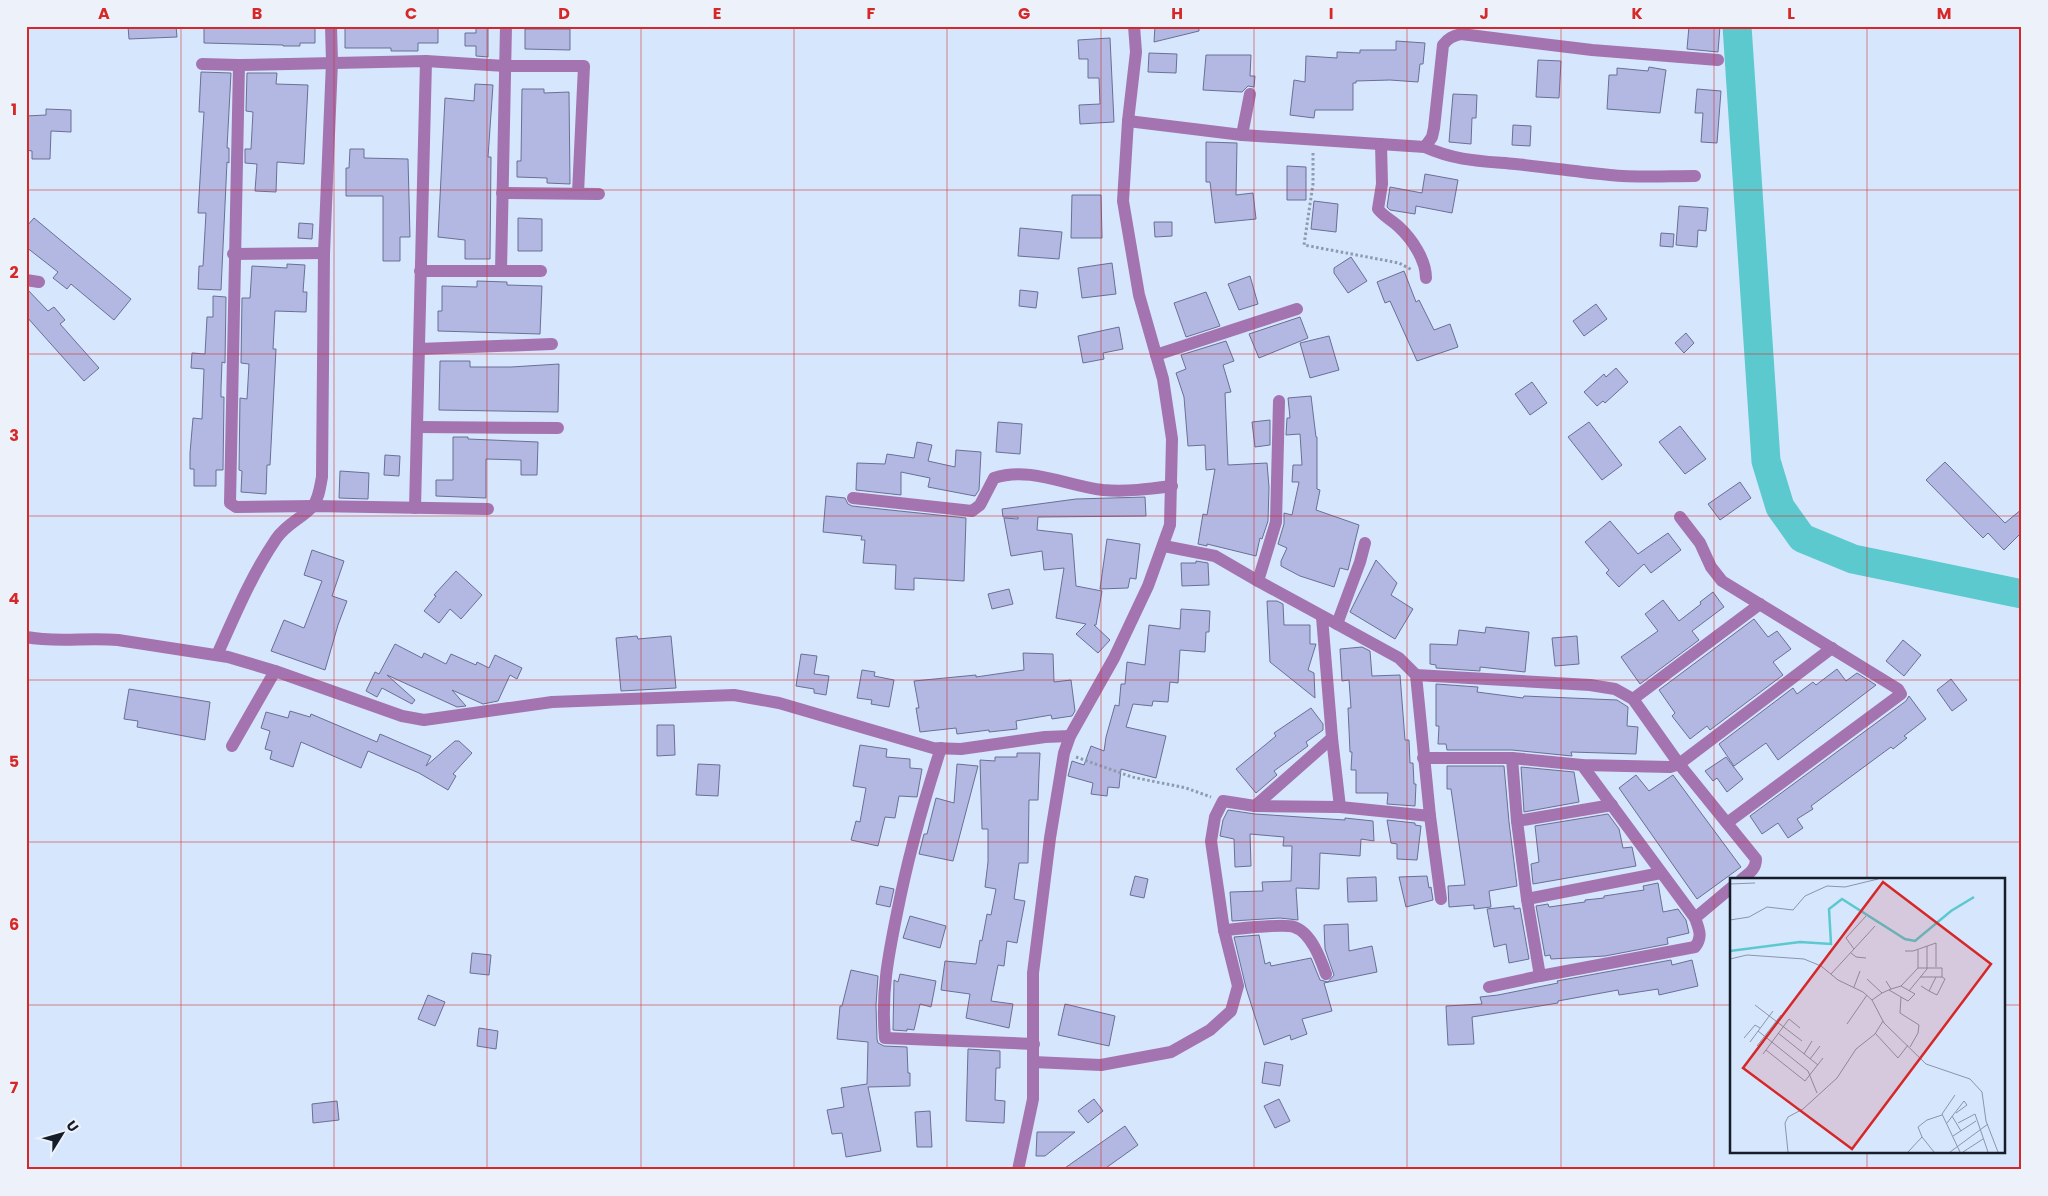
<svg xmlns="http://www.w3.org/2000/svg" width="2048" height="1196" font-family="Poppins,sans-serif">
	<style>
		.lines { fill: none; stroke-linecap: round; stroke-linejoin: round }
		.river { stroke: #5bc9cd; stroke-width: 29 }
		.building { fill: #b2b8e2; stroke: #6a6f96 }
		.path { stroke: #8e9bae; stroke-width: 3; stroke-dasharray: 2.5 2.5; stroke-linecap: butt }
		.minor { stroke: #a374b0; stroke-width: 12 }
		.grid { fill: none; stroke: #d62828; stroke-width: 1; stroke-opacity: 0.55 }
		.inset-river { fill: none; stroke: #5bc9cd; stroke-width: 2.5 }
		.inset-road { fill: none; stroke: #8996a9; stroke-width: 1 }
		.view { fill: #d62828; fill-opacity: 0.15; stroke: #d62828; stroke-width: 2.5 }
		.inset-edge { fill: none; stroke: #151d2b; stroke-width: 2.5 }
		.neatline { fill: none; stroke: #d62828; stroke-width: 2 }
		.grid-label { font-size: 16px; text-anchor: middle; font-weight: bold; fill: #d62828 }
	</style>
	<rect width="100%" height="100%" fill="#d6e6fd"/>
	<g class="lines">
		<path class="river" d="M1737,26L1766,461L1780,507L1802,538L1853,559L2022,594"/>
	</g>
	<g class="building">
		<path d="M128,26H176L177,37L129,39Z"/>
		<path d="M204,26H315V43H300V46H283V45L204,43Z"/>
		<path d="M345,26L438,27V43H418V51H391V48H345Z"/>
		<path d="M476,26H488V57L476,56V46H465V33H476Z"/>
		<path d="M1155,26H1199V31L1154,42Z"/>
		<path d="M1689,26H1720L1718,52L1687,49Z"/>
		<path d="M525,29H570V50L525,49Z"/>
		<path d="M1110,38L1114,122L1080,124L1079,105L1100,104L1099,78H1088V59H1079L1078,40Z"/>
		<path d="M1396,41L1425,43L1423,64H1420L1418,82L1390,80L1356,81V83H1353V110H1315L1314,118L1290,115L1294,80L1305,82L1306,56L1337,58V52L1360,53V50H1396Z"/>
		<path d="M1149,53L1177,54L1176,73L1148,72Z"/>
		<path d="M1206,55H1251L1250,76H1255L1254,87L1248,86L1242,92L1203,90Z"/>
		<path d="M1538,60L1561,61L1559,98L1536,97Z"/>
		<path d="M1649,67L1666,70L1660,113L1607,109L1609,75H1617V68L1648,71Z"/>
		<path d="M201,72L231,73L227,148H229V163L227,162L221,290L198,289L199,266H203L206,213H198L204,112H199Z"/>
		<path d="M247,73H277L276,84L308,85L304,164L277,162L276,192L255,191L257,164L245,163V149H251L253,112L246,111Z"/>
		<path d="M475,84L493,85L488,157H491L490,259H465V240L438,237L445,98L474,101Z"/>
		<path d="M522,89H544V93L569,92L570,184L547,183V178L517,177V161H521Z"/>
		<path d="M1697,89L1721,91L1717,143L1701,142L1703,113H1695Z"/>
		<path d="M1453,94L1477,95L1476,118H1472L1471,144L1449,142Z"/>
		<path d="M46,109L71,110V132L51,131L50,159H32V151L26,150V116L46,115Z"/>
		<path d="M1513,125L1531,126L1530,146L1512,145Z"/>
		<path d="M1206,142L1237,143L1236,195L1253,193L1256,219L1215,223L1210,182H1206Z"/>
		<path d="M350,149H364V158L408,159L410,237H400V261H383V196H346V168H349Z"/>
		<path d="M1287,166L1306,167V200H1287Z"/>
		<path d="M1425,174L1458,180L1452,213L1416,206L1415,214L1390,210L1387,207L1390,187L1422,193Z"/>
		<path d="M1072,195H1101L1102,238H1071Z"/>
		<path d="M1314,201L1338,204L1336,232L1311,229Z"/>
		<path d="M1679,206L1708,208L1706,231L1698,230L1697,247L1676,245Z"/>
		<path d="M34,218L131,299L114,320L71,284L67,289L53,278L58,272L26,247V227Z"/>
		<path d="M518,218L542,219V251H518Z"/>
		<path d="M1154,222H1172V236L1155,237Z"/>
		<path d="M299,223L313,224L312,239L298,238Z"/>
		<path d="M1020,228L1062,232L1059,259L1018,256Z"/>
		<path d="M1661,233L1674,234L1673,247L1660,246Z"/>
		<path d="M1351,257L1367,281L1348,293L1334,273V268Z"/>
		<path d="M1112,263L1116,294L1082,298L1078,268Z"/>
		<path d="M287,264L305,265L303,292H307L306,312L275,311L273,349H276L270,465H267L266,494L241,492L242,471L239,470L240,398L247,399L249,364L241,363L242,298H250L252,266L287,268Z"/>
		<path d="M1404,271L1416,302L1419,300L1434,330L1450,324L1458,347L1417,361L1390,301L1385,303L1377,282Z"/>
		<path d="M1250,276L1258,304L1239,310L1228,284Z"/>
		<path d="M477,281L507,282V285L542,286L540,334L438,331V311H442V286L477,287Z"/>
		<path d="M26,288L48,311L54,307L65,320L60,324L99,368L84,381L26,316Z"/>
		<path d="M1020,290L1038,292L1036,308L1019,306Z"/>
		<path d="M1206,292L1220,326L1186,337L1174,303Z"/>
		<path d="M213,296L226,297L225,363L222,362L221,388V397H224L223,470H216V486H194V469H190V453L193,418L202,419L204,369L191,368L192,353L205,354L207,317H213Z"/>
		<path d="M1596,304L1607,319L1584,336L1573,321Z"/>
		<path d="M1300,317L1308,338L1259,358L1249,334Z"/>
		<path d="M1119,327L1123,349L1103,353L1104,359L1083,363L1078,336Z"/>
		<path d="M1686,333L1694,343L1684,353L1675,343Z"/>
		<path d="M1329,336L1339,370L1310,378L1300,343Z"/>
		<path d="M1226,341L1234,361L1223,365L1231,392L1225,393L1228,465L1267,463L1269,487L1268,521L1262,539L1260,538L1256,556L1207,544V546L1198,544L1203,514L1207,515L1215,469L1206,470L1205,445L1188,446L1184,397L1176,373L1186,369L1181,355Z"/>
		<path d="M440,361H470V367H511L559,364L558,412L439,410Z"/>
		<path d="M1616,368L1628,382L1605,403L1603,401L1597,406L1584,392L1604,374L1606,377Z"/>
		<path d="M1532,382L1547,403L1530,415L1515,394Z"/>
		<path d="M1311,396L1316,437H1317V489L1320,490L1316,510L1359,525L1348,570L1340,568L1334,587L1300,576L1281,566V561L1287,548L1278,544L1284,524V513L1292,515L1299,482H1292L1293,465H1302L1300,434L1286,435L1287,418H1290L1288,398Z"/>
		<path d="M1270,420V445L1255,447L1252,422Z"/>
		<path d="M998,422L1022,424L1020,454L996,452Z"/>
		<path d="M1589,422L1622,465L1602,480L1568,437Z"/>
		<path d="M1680,426L1706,459L1685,474L1659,442Z"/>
		<path d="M453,437H468V439L538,442L537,475H521V460L486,459V498L436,496V480H453Z"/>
		<path d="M917,442L932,445L928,461L955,467L956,450L981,452L979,490L975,496L928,487L930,478L901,472V495L856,490L857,463L885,464L887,454L914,458Z"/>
		<path d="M385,455L400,456L399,476L384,475Z"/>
		<path d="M1945,462L2005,523L2022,509V532L2004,550L1988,533L1983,538L1926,480Z"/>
		<path d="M340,471L369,473L368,499L339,498Z"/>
		<path d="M1740,482L1751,498L1720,520L1708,504Z"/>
		<path d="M826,496L845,498L848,504L852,506L966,518L964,581L914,578V590L895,589L896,565L863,563L865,540H861L862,536L823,532Z"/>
		<path d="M1145,497L1146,516L1038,517L1037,530L1072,534L1076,586L1102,591L1096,625H1094L1110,640L1098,653L1076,634L1086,624L1056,618L1064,568L1044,570L1042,551L1011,556L1004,518L1018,519V517H1003L1002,509L1076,499Z"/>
		<path d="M1610,521L1638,554L1668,533L1681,550L1651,573L1644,564L1619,587L1606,573L1609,570L1585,542Z"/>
		<path d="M1107,539L1140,544L1136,579L1130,578L1128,588L1100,589Z"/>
		<path d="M312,550L344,561L332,596L347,601L338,625L325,670L271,651L284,620L304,628L322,581L304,575Z"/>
		<path d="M1376,560L1397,583L1391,595L1413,609L1395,639L1350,612Z"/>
		<path d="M1196,561L1208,563L1209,585L1182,586L1181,563H1196Z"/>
		<path d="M456,571L482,595L461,619L450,609L439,623L424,611L436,596L434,595Z"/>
		<path d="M1009,589L1013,604L992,609L988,594Z"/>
		<path d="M1713,592L1724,607L1692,631L1699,640L1640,684L1621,657L1658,631L1645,614L1663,600L1679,621L1701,604L1700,602Z"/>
		<path d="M1267,601H1277L1283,604L1284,625H1310V644H1316L1308,670L1314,673L1315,698L1270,662Z"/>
		<path d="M1181,609L1210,611L1209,632H1206L1205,652L1180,650L1178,683L1170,682L1168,702L1153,701L1152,706L1133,704L1126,727L1166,736L1156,778L1121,769L1119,788L1108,787L1107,796L1091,794L1093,783L1068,776L1072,761L1084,765L1091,746L1104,751L1106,737L1115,705L1119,706L1121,684H1125L1127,662L1145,665L1149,625L1180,629Z"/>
		<path d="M1754,619L1768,637L1777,631L1791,649L1773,662L1783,675L1710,730L1707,726L1690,739L1672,716L1675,713L1659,690Z"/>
		<path d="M1486,627L1529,632L1525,672L1480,667V671L1436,668V665L1430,664V644L1457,645L1459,630L1485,633Z"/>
		<path d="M637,636L638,639L671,636L676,688L621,691L616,638Z"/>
		<path d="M1577,636L1579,664L1555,666L1552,638Z"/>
		<path d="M1903,640L1921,655L1904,676L1886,661Z"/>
		<path d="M395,644L422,658L424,653L446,664L451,654L476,665L477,662L489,668L495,655L522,668L517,679L510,675L498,701L483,704L452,690L466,706L457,707L387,675L415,700L412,704L382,688L377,697L366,691L375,672L379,674Z"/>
		<path d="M1362,647L1370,651L1372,676L1400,675L1405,740H1409L1410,763H1413L1414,784H1416L1415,806L1387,804L1388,793H1356V770H1351L1352,752H1350L1348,708H1351L1349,680L1342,681L1340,649Z"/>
		<path d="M1023,653L1053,654L1054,682L1071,680L1075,711L1072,716L1052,719L1051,715L1016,721L1017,729L989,732V730L957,734L956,728L920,732L916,708H919L914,681L976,675V677L1024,670Z"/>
		<path d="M801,654L817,656L814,674L829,676L826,695L814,693V689L796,686Z"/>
		<path d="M1837,669L1846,681L1857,673L1876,685L1778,760L1766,743L1734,766L1719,744L1793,688L1797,694L1813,682L1816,685Z"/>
		<path d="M862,670L875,672L874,676L894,680L889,707L871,704L872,700L857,698Z"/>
		<path d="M1951,679L1967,700L1952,711L1937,690Z"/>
		<path d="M1436,684L1478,687L1477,692L1523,698L1524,696L1617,700L1628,707L1627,726L1638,727L1636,754L1571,752L1572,756L1512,750H1447L1446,744H1438L1439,726H1436Z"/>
		<path d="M129,689L210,702L205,740L137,727L138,721L124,719Z"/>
		<path d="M1909,696L1926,719L1904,736L1907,738L1893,749L1891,747L1811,806L1813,809L1797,819L1803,828L1788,838L1778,823L1762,834L1750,816L1906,701Z"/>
		<path d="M1311,708L1323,724V730L1306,742L1308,746L1274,771L1277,775L1256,793L1236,769L1276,736L1274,733Z"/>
		<path d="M290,711L310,717L311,714L377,742L380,734L431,756L426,766L455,741H459L472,753L453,774L456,776L448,790L419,773L368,751L361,768L301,742L293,767L270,759L272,751L265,749L270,731L261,728L266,712L288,718Z"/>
		<path d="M657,725H674L675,755L657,756Z"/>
		<path d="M860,745L887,749L886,757L910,759V768L922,769L917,797L899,796L895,818L885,817L878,846L851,840L856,821L860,822L866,788L853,786Z"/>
		<path d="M1017,753H1040L1039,772L1038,800H1029L1028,863H1019L1014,899L1025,901L1017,943L1007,941L1004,966L998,965L991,1001L1013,1004L1009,1028L966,1018L970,994L941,990L945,961L976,964L980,940L982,941L987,914L991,915L996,889L985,887L988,862V829H982L980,760L995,761V757H1017Z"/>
		<path d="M1726,757L1743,779L1727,792L1717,778L1713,781L1705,771Z"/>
		<path d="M698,764L720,765L718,796L696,795Z"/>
		<path d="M957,764L978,766L953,861L919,854L924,834H927L936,798L954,803Z"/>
		<path d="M1447,766H1504L1509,822L1517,886L1489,891L1491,907L1474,909V905L1449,907L1448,886L1465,885L1451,789H1447Z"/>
		<path d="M1521,767L1574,772L1579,802L1524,812Z"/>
		<path d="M1636,775L1649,791L1673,775L1741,867L1697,899L1619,788Z"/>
		<path d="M1228,810L1255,814L1345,820V818L1373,821L1374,841L1361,839L1360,856L1320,853L1319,889L1296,888L1298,920L1280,918L1232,921L1230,892L1263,891L1262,882L1291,881L1292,846H1283L1284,837L1250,834L1251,866L1235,867L1234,839L1220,836L1223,820Z"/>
		<path d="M1608,814L1619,829L1623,848L1632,847L1636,866L1533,884L1531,864L1539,862L1535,826Z"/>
		<path d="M1387,820L1415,823V825L1421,826L1417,860L1397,859V844L1391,843Z"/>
		<path d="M1135,876L1148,879L1144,898L1130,895Z"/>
		<path d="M1427,876L1429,888L1431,887L1433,900L1406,907L1399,877Z"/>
		<path d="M1376,877L1377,901L1348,902L1347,878Z"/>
		<path d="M1658,883L1663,912L1678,909L1686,920L1689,933L1667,938L1668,944L1605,956L1551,959L1550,955L1545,956L1536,906L1548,904L1549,907L1585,902V900L1604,898V896L1644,890L1643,886Z"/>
		<path d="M880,886L894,889L890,907L876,904Z"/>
		<path d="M1514,906V909L1520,908L1529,959L1509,963L1506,944L1494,947L1487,909Z"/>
		<path d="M910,916L946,926L940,948L903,938Z"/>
		<path d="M1348,924L1349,951L1372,946L1377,972L1324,983L1332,1011L1302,1019L1307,1034L1291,1040L1290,1035L1264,1045L1246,988L1234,937L1259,935L1265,964L1270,962L1271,966L1311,958L1320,980L1328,982L1334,975L1325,949L1324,925Z"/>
		<path d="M472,953L491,955L489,975L470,973Z"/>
		<path d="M1671,960L1672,965L1692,960L1698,986L1659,995L1658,989L1619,995L1618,990L1558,1001V1003L1472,1017L1474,1044L1448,1045L1446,1006L1482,1004L1480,997L1498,995L1558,983L1557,981Z"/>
		<path d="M851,970L878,976L876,1005L877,1039L878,1043L884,1046L907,1047L908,1073H910V1086L868,1087L881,1151L846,1157L842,1133L832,1134L827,1110L844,1107L841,1088L867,1084L868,1042L837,1039L840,1006H842Z"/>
		<path d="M900,974L936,981L931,1007L920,1004L914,1030L907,1029V1031L893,1030L894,980L898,982Z"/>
		<path d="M428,995L445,1002L435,1026L418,1019Z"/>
		<path d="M1065,1004L1115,1016L1109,1046L1058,1035Z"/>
		<path d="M479,1028L498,1031L496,1049L477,1046Z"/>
		<path d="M968,1049L1000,1051V1068H996L995,1100L1005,1101L1004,1123L966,1121Z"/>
		<path d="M1265,1062L1283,1065L1280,1086L1262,1083Z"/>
		<path d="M1094,1099L1103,1111L1088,1123L1078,1111Z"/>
		<path d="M1279,1099L1290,1121L1275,1128L1264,1106Z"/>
		<path d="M337,1101L339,1120L313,1123L312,1104Z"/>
		<path d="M930,1111L932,1147H917L915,1112Z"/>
		<path d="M1125,1126L1138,1145L1103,1170H1062Z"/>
		<path d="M1037,1132H1075L1045,1156H1036Z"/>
	</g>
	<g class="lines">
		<g class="path">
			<path d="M1313,153V184L1304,245L1399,263L1412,270"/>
			<path d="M1076,757L1132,777L1186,788L1211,797"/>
		</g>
		<g class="minor">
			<path d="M202,64L239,65L426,61L505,66H584L578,193"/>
			<path d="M239,65L230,503L236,507L313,506L488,509"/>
			<path d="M1128,121L1242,135L1425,147L1432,137L1434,128L1443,45C1448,38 1453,36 1461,34L1592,50L1718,60"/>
			<path d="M1242,135L1250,94"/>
			<path d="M1381,144L1382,184L1378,209C1384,217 1392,220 1399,227C1412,239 1426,260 1426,278"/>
			<path d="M1425,147C1456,161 1481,161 1515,164C1547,167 1578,172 1610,175C1639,178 1667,176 1695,176"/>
			<path d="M502,193L599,194"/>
			<path d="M233,254L324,253"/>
			<path d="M420,271H541"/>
			<path d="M501,271L506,26"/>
			<path d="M26,280L39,282"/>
			<path d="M419,349L552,344"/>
			<path d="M1156,355L1297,309"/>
			<path d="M417,427L558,428"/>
			<path d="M853,498L972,511L980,505L994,478C1030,466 1067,486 1103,490C1126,492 1149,489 1172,486"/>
			<path d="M415,508L426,61"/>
			<path d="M1680,517L1700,543L1711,567L1722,581L1898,689L1901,694L1727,823"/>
			<path d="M1164,546L1215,556L1258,581L1276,522L1279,401"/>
			<path d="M1258,581L1337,624L1360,562L1365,543"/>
			<path d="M26,637C57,643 87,637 118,640L228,657L275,671L402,716L424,720L552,702L734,695L779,703L933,748L961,749L1045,737L1070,736"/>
			<path d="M217,655C235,615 251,576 276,539C287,523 303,518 313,506C319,498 320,487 322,477L324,253L332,62L331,26"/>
			<path d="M1416,675L1590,685L1615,689L1633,699L1760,604"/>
			<path d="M1633,699L1679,764L1756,859C1756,870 1748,874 1741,880"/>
			<path d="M1332,738L1340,807L1430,816L1416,675L1399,658L1337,624"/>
			<path d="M232,746L275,671"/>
			<path d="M941,748C923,803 908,857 897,913C888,957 881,993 885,1038L1034,1044"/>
			<path d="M1423,758H1512L1582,765L1670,767L1679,764L1832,648"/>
			<path d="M1512,758L1517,821L1612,805"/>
			<path d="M1582,765L1695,918L1732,887"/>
			<path d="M1255,806L1340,807"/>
			<path d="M1430,816L1441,899"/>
			<path d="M1517,821L1527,899L1661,873"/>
			<path d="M1527,899L1540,976L1695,947C1703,937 1699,929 1695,918"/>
			<path d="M1224,930C1237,929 1284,923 1294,927C1311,932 1321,960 1326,974"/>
			<path d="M1489,987L1540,976"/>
			<path d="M1033,1062L1101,1065L1171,1052L1210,1030L1231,1011L1238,986L1224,930L1211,841L1215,817L1223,801L1255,806L1332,738L1322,617"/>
			<path d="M1018,1170L1033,1099V973L1050,838L1064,753L1070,736L1114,658L1148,586L1170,525L1172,439L1163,379L1139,295L1123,201L1128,121L1136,52L1134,26"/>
		</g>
	</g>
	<path class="grid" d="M181,26V1170M334,26V1170M487,26V1170M641,26V1170M794,26V1170M947,26V1170M1101,26V1170M1254,26V1170M1407,26V1170M1561,26V1170M1714,26V1170M1867,26V880M26,190H2022M26,354H2022M26,516H2022M26,680H2022M26,842H2022M26,1005H1732M2004,1005H2022M1867,1152V1170"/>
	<g transform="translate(1730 878)">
		<rect width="275" height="275" fill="#d6e6fd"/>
		<path class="inset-river" d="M0,73L70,64L101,66L99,31L112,21L175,61L185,63L221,33L244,19"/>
		<path class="inset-road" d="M0,6L25,5M0,42L19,39L37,29L63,32L75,18L97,8L115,9L148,1M124,71L145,48M175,73H183L206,65V89M121,75L126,79L136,80M0,81L17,77L74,81L91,88L108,102L133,114L142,122L154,145L196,186L240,201L252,214L256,243L268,274M188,90H212V99H190M101,96L124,71L116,60L136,38M137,101L152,115L142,122M171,108L188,90V72M191,108L199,113L206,99M124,109L130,93M161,111L171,108L185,116L178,123L171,119M159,112L171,119L170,135L189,147L188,155L180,169M179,113L197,91V68M199,113L207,117L215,101L212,99M152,115L161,111L156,103M25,127L72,163M117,146L137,117M28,153L78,193L87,215M48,155L88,187M145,155L168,180L178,167M14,160L25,147L30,150M20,164L43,133M27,168L51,137M36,172L75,203L93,180M33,176L59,141L70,150M74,176L82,163M80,181L90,168M225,217L212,236L230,274M226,235L237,227L234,223M222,238L231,253M217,245L234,223M228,245L245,236L258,274M223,258L246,243M192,259L188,249L197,242L212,237M58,274L55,245L58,239L73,231L107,200L126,171L145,156L153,143M178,274L192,259L204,274M220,274L258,246M233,274L253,261"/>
		<path class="view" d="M153,4L261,86L122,271L13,190Z"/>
		<rect width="275" height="275" class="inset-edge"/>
	</g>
	<rect width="2048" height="1196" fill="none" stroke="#edf2fa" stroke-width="55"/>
	<g transform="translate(62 1134) rotate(53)" stroke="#edf2fa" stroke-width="4" paint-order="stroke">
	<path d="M0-4L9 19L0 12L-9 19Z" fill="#151d2b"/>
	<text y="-8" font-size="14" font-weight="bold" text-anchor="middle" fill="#151d2b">U</text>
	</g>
	<rect x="28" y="28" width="1992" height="1140" class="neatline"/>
	<g class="grid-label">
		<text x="104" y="19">A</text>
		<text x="257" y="19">B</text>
		<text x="411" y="19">C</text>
		<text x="564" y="19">D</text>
		<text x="717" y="19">E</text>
		<text x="871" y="19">F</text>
		<text x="1024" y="19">G</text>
		<text x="1177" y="19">H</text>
		<text x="1331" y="19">I</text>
		<text x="1484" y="19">J</text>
		<text x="1637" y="19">K</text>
		<text x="1791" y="19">L</text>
		<text x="1944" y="19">M</text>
		<text x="14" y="115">1</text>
		<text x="14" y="278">2</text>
		<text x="14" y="441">3</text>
		<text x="14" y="604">4</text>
		<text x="14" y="767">5</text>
		<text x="14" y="930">6</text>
		<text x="14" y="1093">7</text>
	</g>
</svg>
